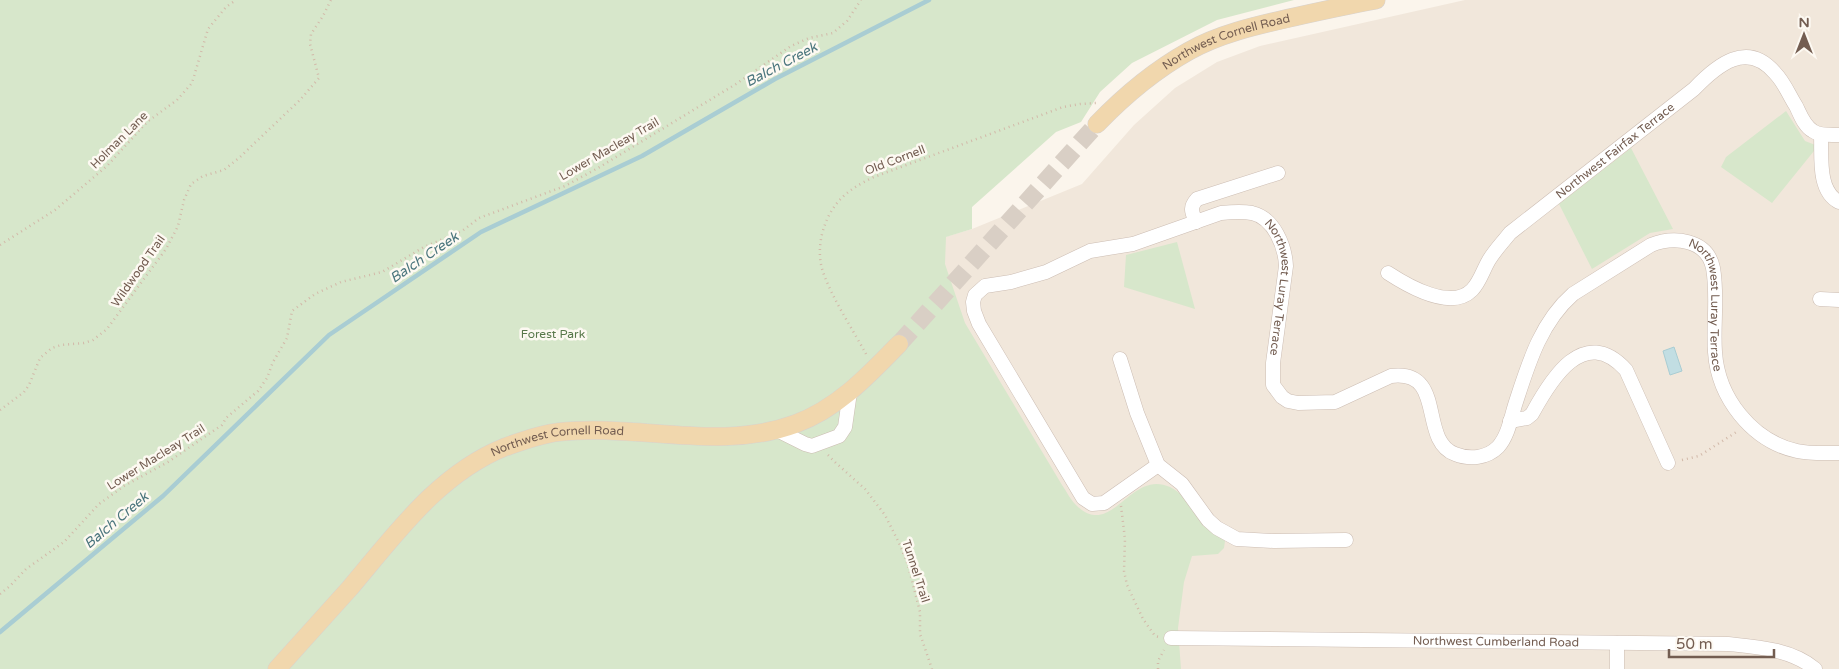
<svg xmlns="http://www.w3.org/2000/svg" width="1839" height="669" font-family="'Varela Round',sans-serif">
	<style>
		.residential { fill: #f1e7db }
		.green { fill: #d7e7cb }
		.water { fill: #c2dee3; stroke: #a9cdd3 }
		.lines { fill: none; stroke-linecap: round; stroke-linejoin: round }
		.stream { stroke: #a9cdd3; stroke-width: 4.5 }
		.major-tunnel { stroke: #d9cfc5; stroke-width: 18; stroke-dasharray: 18 9; stroke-linecap: butt }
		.minor-casing { stroke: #ccbdb3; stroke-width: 15 }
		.major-casing { stroke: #d8d2ce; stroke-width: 19 }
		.path { stroke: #d2b9a9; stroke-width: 2.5; stroke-dasharray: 1 4; stroke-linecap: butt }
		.minor { stroke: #fff; stroke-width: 14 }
		.major { stroke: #f1d7ad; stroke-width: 18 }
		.labels { text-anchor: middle; stroke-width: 5; stroke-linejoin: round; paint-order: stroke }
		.street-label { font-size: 12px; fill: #735d51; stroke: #fdf9f2 }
		.park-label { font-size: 12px; fill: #58784b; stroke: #fdf9f2 }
		.water-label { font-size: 14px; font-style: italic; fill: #4a757d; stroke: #fdf9f2 }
	</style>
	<rect width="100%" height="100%" fill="#fbf5ec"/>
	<path class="residential" d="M1465,0H1839V669H1170L933,545L891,253L972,229L1082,184L1134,125L1175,88L1217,62L1260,46Z"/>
	<g class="green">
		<path d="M0,0H1294L1217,20L1132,63L1100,92L1081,122L1056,132L972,207V229L946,237L945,264L965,323L1062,485C1067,492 1071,501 1078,507C1113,538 1130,469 1170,487C1186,494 1192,513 1203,524C1210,530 1218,536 1225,541L1224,548L1218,554L1192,556L1184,582L1178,628L1181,669H0Z"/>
		<path d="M1786,111L1805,141L1818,146L1772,203L1721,167L1726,157Z"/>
		<path d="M1631,148L1673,229L1650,233L1592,269L1559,204Z"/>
		<path d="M1177,242L1195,309L1124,287L1126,255Z"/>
	</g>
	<path class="water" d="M1674,347L1682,371L1670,375L1663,351Z"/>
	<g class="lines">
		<path class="stream" d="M0,632L163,496L329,335L481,232L642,156L775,79L929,0"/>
		<path class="major-tunnel" d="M899,344L1097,124"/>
		<g class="minor-casing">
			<g id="minor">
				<path d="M1821,135C1822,155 1817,191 1839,202"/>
				<path d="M1196,222C1192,212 1189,208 1197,199L1278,173"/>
				<path id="s1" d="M1388,273C1408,286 1451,311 1472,290C1480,282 1483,270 1489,260C1495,250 1503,242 1510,233L1694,89C1717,65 1747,40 1775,73C1784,82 1789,95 1796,106C1800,114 1804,126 1813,131C1820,136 1830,135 1839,135"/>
				<path d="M1820,299L1839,300"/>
				<path d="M1120,359L1137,413L1158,465L1182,484L1208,520L1217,528L1237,539L1274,541L1346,540"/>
				<path d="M1510,421L1527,418L1532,414C1551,379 1584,324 1626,370L1668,463"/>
				<path d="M777,430L805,444L812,446L839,436L845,427L850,392"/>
				<path id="s2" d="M1158,465L1104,503L1092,504L1083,498L979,324L974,311L973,302L975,295L985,286L1011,282L1046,272L1090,251L1133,244L1221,213C1231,212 1241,211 1252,213C1274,218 1285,246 1286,266L1273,363V385L1282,397L1288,401L1298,403L1335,402L1391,376C1447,369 1418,440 1455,454C1470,460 1487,458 1498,447C1508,436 1511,418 1515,405C1528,365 1540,323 1573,294L1651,245C1674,236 1707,239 1713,268C1718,295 1713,325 1715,352C1718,398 1752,441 1797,451C1811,454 1825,453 1839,453"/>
				<path id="s3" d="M1171,638L1728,644C1757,647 1791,649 1815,669"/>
				<path d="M1617,643V669"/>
			</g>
		</g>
		<g class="major-casing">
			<g id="major">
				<path id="s4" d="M1097,124C1124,96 1155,70 1189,51C1221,33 1259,25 1294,17C1321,11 1349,5 1376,0"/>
				<path id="s5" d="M277,669C301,642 326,615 350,588C395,535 438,474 505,447C522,441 541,434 559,432C638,423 719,452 795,424C837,409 869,375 899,344"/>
			</g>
		</g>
		<g class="path">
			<path d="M0,245L55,210L107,166L147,122L177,100L192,83L208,29L226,7L236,0"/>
			<path d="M866,354C853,330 832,298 823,272C819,260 819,247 822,234C830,204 846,190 874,177L1063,107L1080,104L1096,103"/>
			<path d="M0,410L24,392L29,385L40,358L52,348L61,345L84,343L93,340L107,329L166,249L178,226L184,200L191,184L203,176L224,170L240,157L300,100L319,78L310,44L311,34L323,16L331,0"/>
			<path d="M828,455L836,463L865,489L885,515L899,543L908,565L920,612V634L932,669"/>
			<path d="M1682,460L1699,456L1738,431"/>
			<path d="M1121,506L1125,539L1124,571L1127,585L1143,619L1155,636L1159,637"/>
			<path d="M0,594L10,586L26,569L64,542L99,504L124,486L168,462L222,425L226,418L258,391L267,378L273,362L287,338L292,311L315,294L341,282L382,272L424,247L462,231L479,218L565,186L598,168L736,84L791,46L809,38L833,33L847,21L861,0"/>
			<path d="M1158,669V661L1164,650"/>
		</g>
		<use href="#minor" class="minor"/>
		<use href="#major" class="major"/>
	</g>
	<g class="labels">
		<g class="street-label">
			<text dy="4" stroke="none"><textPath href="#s4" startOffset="156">Northwest Cornell Road</textPath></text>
			<text transform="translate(119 140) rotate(-45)" y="4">Holman Lane</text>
			<text transform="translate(609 149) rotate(-30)" y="4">Lower Macleay Trail</text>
			<text dy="4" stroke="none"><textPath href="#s1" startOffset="294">Northwest Fairfax Terrace</textPath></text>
			<text transform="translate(895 160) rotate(-21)" y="4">Old Cornell</text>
			<text transform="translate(138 271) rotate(-55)" y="4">Wildwood Trail</text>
			<text dy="4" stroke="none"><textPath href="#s2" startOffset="702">Northwest Luray Terrace</textPath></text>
			<text dy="4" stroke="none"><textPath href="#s2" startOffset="1465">Northwest Luray Terrace</textPath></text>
			<text dy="4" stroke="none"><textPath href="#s5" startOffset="374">Northwest Cornell Road</textPath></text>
			<text transform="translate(156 457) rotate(-32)" y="4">Lower Macleay Trail</text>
			<text transform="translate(916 571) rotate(72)" y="4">Tunnel Trail</text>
			<text dy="4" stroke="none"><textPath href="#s3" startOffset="325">Northwest Cumberland Road</textPath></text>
		</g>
		<g class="park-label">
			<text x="553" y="338">Forest Park</text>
		</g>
		<g class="water-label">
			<text transform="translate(781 64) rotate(-28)" y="5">Balch Creek</text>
			<text transform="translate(424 257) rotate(-34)" y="5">Balch Creek</text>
			<text transform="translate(116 520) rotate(-40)" y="5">Balch Creek</text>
		</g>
	</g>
	<g transform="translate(1804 35)" stroke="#fdf9f2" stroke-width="4" paint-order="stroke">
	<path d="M0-4L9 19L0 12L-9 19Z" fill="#735d51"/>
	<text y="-8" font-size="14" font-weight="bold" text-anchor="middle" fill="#735d51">N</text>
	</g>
	<path d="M1669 649v8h105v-8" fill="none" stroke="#735d51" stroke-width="2.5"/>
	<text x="1676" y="649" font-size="15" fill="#735d51" stroke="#fdf9f2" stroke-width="4" paint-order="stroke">50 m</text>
</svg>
